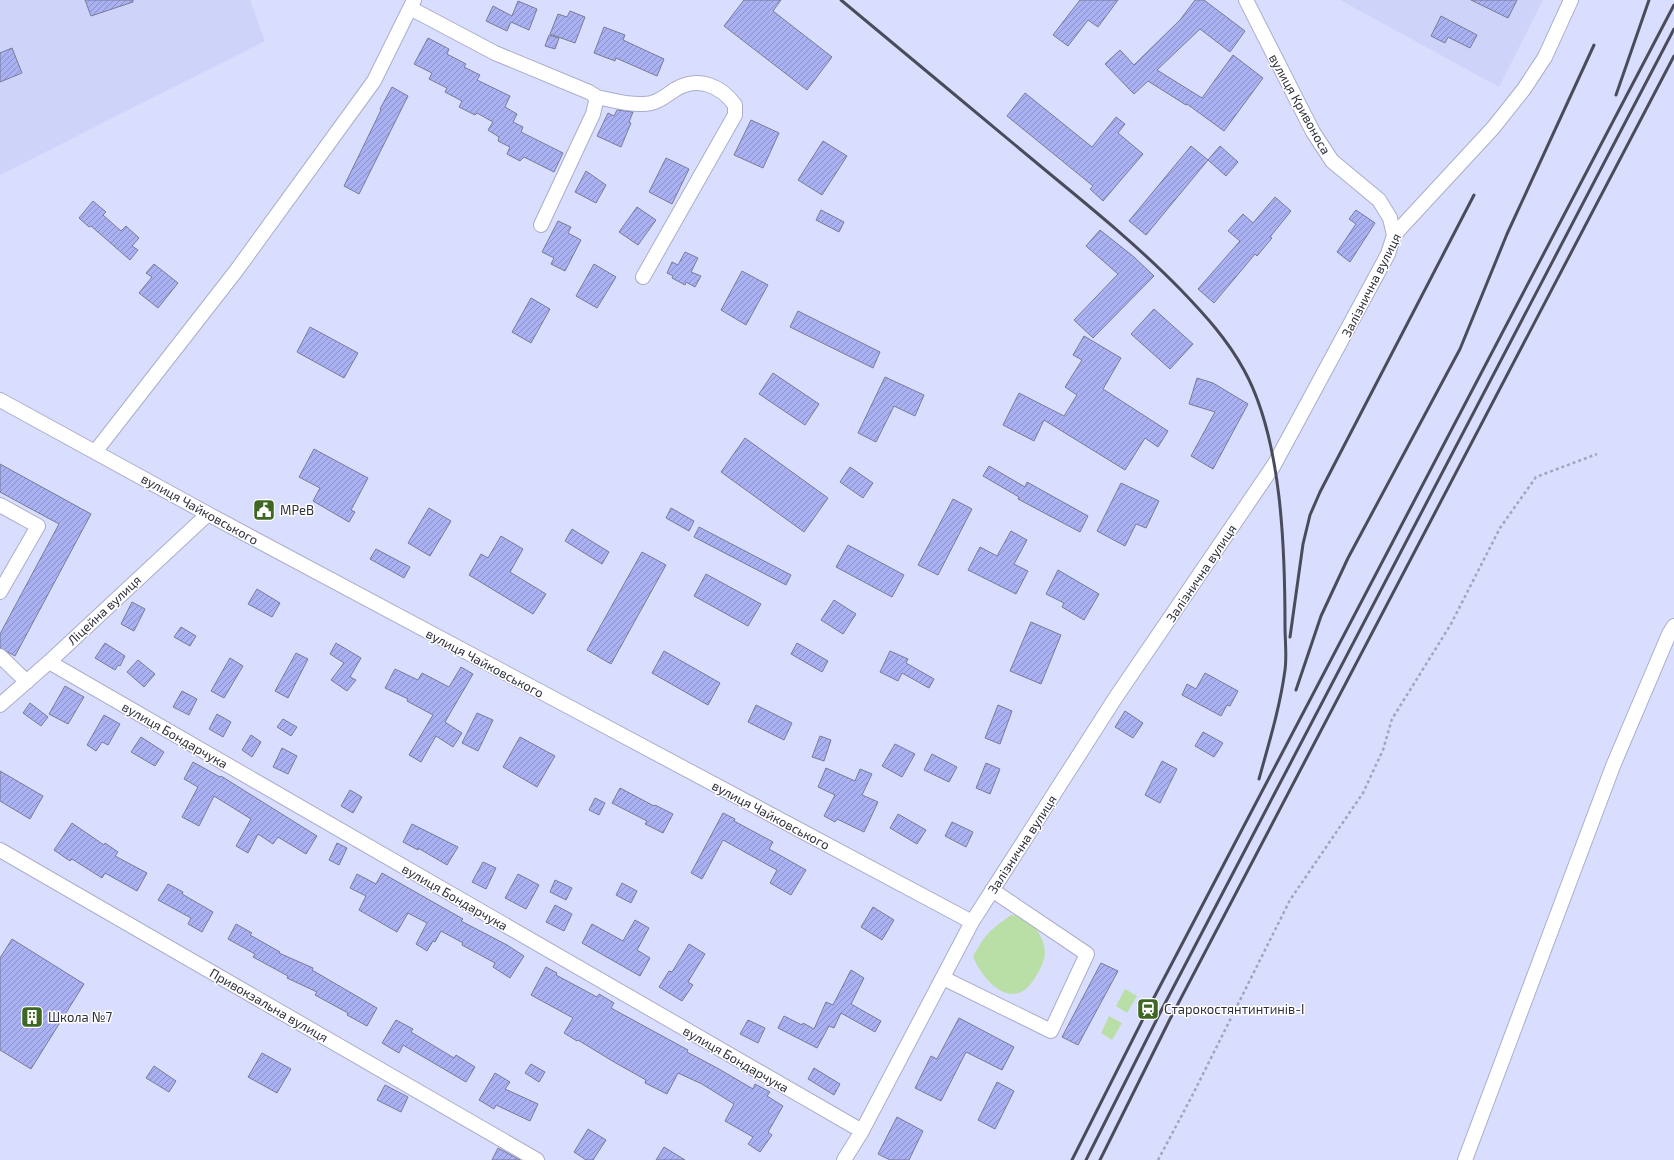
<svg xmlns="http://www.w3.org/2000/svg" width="1674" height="1160" viewBox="0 0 1674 1160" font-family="'Exo 2',sans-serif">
  <defs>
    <pattern id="building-hatch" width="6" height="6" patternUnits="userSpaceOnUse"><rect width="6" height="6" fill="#aab1f3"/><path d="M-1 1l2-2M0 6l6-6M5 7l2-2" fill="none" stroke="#8b90c6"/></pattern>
  </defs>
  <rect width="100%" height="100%" fill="#dadefe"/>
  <path fill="#ced3fa" d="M0,0H250L265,41L0,175Z
    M1340,0H1543L1499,87Z"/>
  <path fill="#badfa6" d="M1011,915C1015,916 1020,915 1023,917C1035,923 1045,940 1045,953C1045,960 1040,970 1036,976C1015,1014 985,984 973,957C984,935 991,929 1011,915Z
    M1125,989L1137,996L1127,1013L1116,1006Z
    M1109,1016L1122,1023L1112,1040L1101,1033Z"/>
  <path fill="url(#building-hatch)" stroke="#787b97" d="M85,0H133V2L91,16Z
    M744,0H781L773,11L832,57L807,90L724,26Z
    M1080,0H1118L1098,27L1088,20L1068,46L1053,35Z
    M1195,0H1204L1245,31L1230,52L1200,29L1157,70L1202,98L1233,55L1263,78L1224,131L1187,104L1186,105L1148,81L1134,94L1105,64L1120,50L1134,65L1180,20Z
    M1471,0H1517L1508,18Z
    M518,1L537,9L529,30L511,22L507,31L486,21L493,6L512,16Z
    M570,11L585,17L575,43L550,34L558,14L567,17Z
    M1441,16L1477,35L1470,48L1448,37L1445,43L1431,36Z
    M604,27L625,35L623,40L664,59L657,76L616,58L615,61L594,53Z
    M549,35L559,38L555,49L545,46Z
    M428,38L449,49L447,54L466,64L464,67L480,75L477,80L510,96L505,107L517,114L513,122L523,127L521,132L563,153L554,172L524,157L520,161L507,154L510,147L498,141L499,137L488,130L493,122L477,113L475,115L459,107L462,101L445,92L447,88L429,79L432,73L414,64Z
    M12,48L22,73L0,82V53Z
    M392,87L408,96L359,194L344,186L381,110L380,109Z
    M1025,93L1092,147L1116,117L1125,124L1118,133L1143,154L1103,201L1090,189L1093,186L1007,116Z
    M617,110L633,112L629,122L631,123L621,147L597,136L608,113L614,116Z
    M751,120L779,133L763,168L734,155Z
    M823,141L847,156L822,195L798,180Z
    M1191,146L1208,160L1146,235L1129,221Z
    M1220,146L1238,162L1226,176L1208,160Z
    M666,158L689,169L672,204L649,192Z
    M586,171L606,185L596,203L575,192Z
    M1275,197L1291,211L1270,237L1272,238L1257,256L1255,254L1214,303L1198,289L1240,241L1228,231L1243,214L1253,223Z
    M93,201L106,212L103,215L121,231L126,226L139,238L132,246L138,250L130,260L91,226L89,227L79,218Z
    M637,207L656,220L638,245L619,232Z
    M821,210L844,222L839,232L816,220Z
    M1356,210L1375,223L1350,262L1337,252L1356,224L1349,219Z
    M558,221L571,227L568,233L581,240L565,271L551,264L554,258L542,252Z
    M1100,230L1134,257L1154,276L1093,338L1074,320L1118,274L1086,246Z
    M685,252L698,258L691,272L701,276L695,287L686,282L685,285L672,278L673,276L667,273L672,262L678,265Z
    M154,264L178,283L158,308L139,293L152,277L146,273Z
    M594,264L616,277L597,308L576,296Z
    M742,271L768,285L746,325L721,310Z
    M531,298L550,309L531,343L512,332Z
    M1154,309L1193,344L1170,369L1131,334Z
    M798,311L880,352L873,368L790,327Z
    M310,327L358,353L344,378L297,352Z
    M1084,336L1121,358L1103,389L1168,431L1158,447L1145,438L1125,470L1044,420L1034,441L1003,425L1019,393L1064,416L1077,395L1065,387L1082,360L1073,355Z
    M773,373L819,404L805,425L759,394Z
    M885,377L924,395L915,416L894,406L876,442L858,433Z
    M1197,378L1213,383L1248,404L1213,469L1191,456L1215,412L1189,404Z
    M745,438L828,498L804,532L721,472Z
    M314,449L368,478L351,510L355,512L349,522L313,501L320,488L299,477Z
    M0,464L91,514L15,656L0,648V634L59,524L0,492Z
    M989,466L1025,487L1027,482L1088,516L1080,532L1018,499L1019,497L983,476Z
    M850,467L873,483L863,498L840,482Z
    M1121,483L1159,501L1146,528L1136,524L1125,546L1097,531Z
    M953,499L972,509L938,575L918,565Z
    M429,508L451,521L430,556L408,543Z
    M671,508L694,521L689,531L666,518Z
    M699,527L791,575L786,585L694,537Z
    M572,529L609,552L602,564L565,541Z
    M1011,531L1027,540L1014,564L1028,571L1016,594L968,570L980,547L997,556Z
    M501,536L523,549L510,572L546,594L533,614L469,575L481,554L488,558Z
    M848,545L904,575L892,597L836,567Z
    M376,549L410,567L404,578L370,559Z
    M642,552L666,565L611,664L587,650Z
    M1058,570L1099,594L1084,620L1062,607L1064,603L1046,594Z
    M706,574L761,604L748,626L694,596Z
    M257,589L280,603L272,617L248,604Z
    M834,600L856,614L843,634L821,620Z
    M132,602L145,609L134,631L121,624Z
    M1031,622L1061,635L1041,684L1010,671Z
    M181,627L196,636L190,646L174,637Z
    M105,643L125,656L120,666L118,665L115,670L95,658Z
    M336,643L361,658L350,677L356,680L347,691L331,680L344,663L330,654Z
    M797,643L828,661L822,672L791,654Z
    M664,651L720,683L708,705L652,673Z
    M890,651L908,659L906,663L934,679L929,688L902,673L898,681L880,672Z
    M296,653L308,659L288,698L275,691Z
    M230,658L243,666L224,698L211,691Z
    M138,660L155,674L144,687L127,672Z
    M461,667L473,674L445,722L462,733L453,747L436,736L421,762L409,755L433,715L407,701L408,699L385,688L395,669L418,680L422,673L449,687Z
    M1205,673L1238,691L1230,706L1227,705L1221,716L1182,695L1187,684L1196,689Z
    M65,686L84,697L68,724L49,714Z
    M182,691L197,699L189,715L173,707Z
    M30,703L48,717L41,726L23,713Z
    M756,705L792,723L784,740L748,722Z
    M998,705L1012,711L1000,744L985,738Z
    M1125,711L1143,723L1133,738L1115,727Z
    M477,713L493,720L478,751L462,743Z
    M217,714L231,722L223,737L209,729Z
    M104,715L120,724L108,745L102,742L96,751L87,745Z
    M283,719L297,727L291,736L277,727Z
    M1203,732L1223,743L1214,757L1195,746Z
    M251,735L261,742L252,757L242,750Z
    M820,736L831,740L824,761L812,757Z
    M141,737L164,752L155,766L131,752Z
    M520,737L555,756L537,787L503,767Z
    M895,744L915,754L902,777L882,766Z
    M282,748L297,756L288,774L273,767Z
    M932,754L957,767L949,782L924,770Z
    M1162,761L1177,769L1160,803L1145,795Z
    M193,762L220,777L221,776L317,836L306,854L278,837L273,844L258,834L248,853L236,846L251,819L214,796L199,826L182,817L198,787L184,779Z
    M986,763L1000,769L990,794L976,788Z
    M826,768L855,781L860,769L872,774L862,795L878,802L864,832L837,819L835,822L824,816L835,795L818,787Z
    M0,771L43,796L30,819L0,801Z
    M620,788L654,806L655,805L673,814L663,833L645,824L647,821L612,803Z
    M350,790L362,797L353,813L341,806Z
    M595,798L605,803L599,815L589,810Z
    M723,813L735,819L734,821L773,842L769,849L806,870L791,895L770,883L777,870L723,840L702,879L691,873Z
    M898,814L926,830L917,844L890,828Z
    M952,822L973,832L966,847L945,836Z
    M72,823L104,845L105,843L118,852L115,856L147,873L137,891L105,873L102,878L72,859L70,861L54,850Z
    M412,824L458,847L447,865L418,848V850L403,842Z
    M337,843L347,848L339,865L329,860Z
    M483,862L496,868L486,889L472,882Z
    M382,873L463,919L461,921L507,945L524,956L510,978L493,967L495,963L462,945L463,943L441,931L435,942L433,941L427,951L416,944L427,923L408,913L397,932L359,910L366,896L350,888L357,874L376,884Z
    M518,874L539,885L526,909L505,898Z
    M555,880L572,888L566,900L550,892Z
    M622,883L637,891L631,903L616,895Z
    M168,884L183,892L182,894L213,912L202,932L188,924L191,918L158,900Z
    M555,905L572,914L564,931L546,922Z
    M873,907L894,920L882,940L861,927Z
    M635,920L649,928L637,950L650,958L640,976L582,943L592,924L623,941Z
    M236,924L252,933L250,935L280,952L279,953L313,968L312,970L377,1008L367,1026L347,1015L348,1013L315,995L317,992L287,978L288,976L253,957L255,954L228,939Z
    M12,939L84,984L31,1069L0,1050V958Z
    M689,944L705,954L688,982L693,985L682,1001L659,987L669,971L672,972Z
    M1101,963L1118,971L1078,1045L1062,1037Z
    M546,967L557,973L556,975L597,997L599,994L614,1003L611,1008L688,1050L687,1052L719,1069L753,1089L755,1084L770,1092L767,1096L783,1106L768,1132L772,1135L760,1152L748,1144L753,1137L725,1121L734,1104L702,1084L678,1073L667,1094L645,1083L646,1080L614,1062L578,1040L577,1041L564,1033L573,1018L531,995Z
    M851,970L864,978L851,1004L881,1021L875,1032L841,1013L834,1028L829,1026L817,1048L778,1028L784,1016L802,1025L803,1023L814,1029L826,1002L833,1005Z
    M959,1018L1014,1047L1002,1070L966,1052L941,1101L915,1088L931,1056L937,1059Z
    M396,1020L413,1029L411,1032L454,1058L456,1055L475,1067L466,1082L403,1045L399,1053L382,1043Z
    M748,1020L765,1028L758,1043L740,1034Z
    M262,1053L291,1069L277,1093L248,1077Z
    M531,1064L545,1072L539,1082L525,1073Z
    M154,1066L176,1081L169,1092L146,1078Z
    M814,1068L840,1084L834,1095L808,1079Z
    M495,1073L510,1082L505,1089L538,1104L530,1121L496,1105L494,1109L479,1100Z
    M997,1082L1014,1091L995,1129L978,1120Z
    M385,1085L408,1097L401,1112L377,1100Z
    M897,1117L923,1131L909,1160H890L878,1154Z
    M588,1129L606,1140L593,1160H586L574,1152Z
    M664,1147L685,1160H656Z
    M498,1148L520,1160H492Z"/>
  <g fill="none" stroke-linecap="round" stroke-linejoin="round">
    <g stroke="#aaadcc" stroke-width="16">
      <path id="minor" d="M1246,0L1313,132L1332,161L1379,200L1390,218L1394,235
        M410,8L495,53L589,92L597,97L593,114L541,225
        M597,97C611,100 629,105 643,104C657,104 665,96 676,89C699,76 721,86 735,105V115L643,277
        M0,400L208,514L972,922
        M95,452L236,271L374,81L414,0
        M0,505L38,526L0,592
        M0,656L27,682
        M49,662L862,1131
        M0,705L49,662L208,514
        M0,850L537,1160
        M943,978L1051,1031L1087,954L992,890
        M844,1160L862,1131L972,922L1116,697L1274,465L1388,254L1394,235L1493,128L1524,89L1545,57L1571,0
        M1465,1160L1613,766L1669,634L1674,626"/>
    </g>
    <path stroke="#a1a4be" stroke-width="2.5" stroke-dasharray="3 3" stroke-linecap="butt" d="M1158,1160L1191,1098L1290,900L1363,793L1383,750L1392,719L1451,624L1500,528L1536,477L1597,454"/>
    <use href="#minor" stroke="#fff" stroke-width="14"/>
    <path stroke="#4a4c5b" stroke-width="3" d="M841,0C911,58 980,116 1050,174C1095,211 1140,248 1181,290C1205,315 1227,339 1244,370C1282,439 1285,549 1285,626C1285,641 1287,656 1285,670C1280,707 1269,743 1259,779
      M1616,95L1649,0
      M1290,637L1303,544L1310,515L1320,492L1474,195
      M1296,690L1321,616L1348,558L1460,349L1507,234L1594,45
      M1072,1160L1148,1009L1674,5
      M1086,1160L1161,1011L1674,29
      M1100,1160L1169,1021L1674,56"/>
  </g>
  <defs>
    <g id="civic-square" transform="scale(1.15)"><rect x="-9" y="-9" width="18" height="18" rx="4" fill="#3e6723" stroke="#fff"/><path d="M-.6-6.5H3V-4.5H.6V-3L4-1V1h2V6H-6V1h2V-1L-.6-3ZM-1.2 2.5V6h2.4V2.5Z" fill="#fff"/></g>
    <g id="station-square" transform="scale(1.15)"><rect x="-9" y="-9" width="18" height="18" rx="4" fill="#3e6723" stroke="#fff"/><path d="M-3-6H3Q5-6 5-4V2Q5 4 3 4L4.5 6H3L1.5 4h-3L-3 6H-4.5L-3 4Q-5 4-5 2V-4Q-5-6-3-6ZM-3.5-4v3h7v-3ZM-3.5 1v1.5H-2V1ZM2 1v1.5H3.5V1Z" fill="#fff"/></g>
    <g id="building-square" transform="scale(1.15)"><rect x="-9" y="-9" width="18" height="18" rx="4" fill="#3e6723" stroke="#fff"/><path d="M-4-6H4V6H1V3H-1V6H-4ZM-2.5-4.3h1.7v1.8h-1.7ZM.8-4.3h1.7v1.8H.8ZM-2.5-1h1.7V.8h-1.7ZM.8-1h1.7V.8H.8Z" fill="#fff"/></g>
  </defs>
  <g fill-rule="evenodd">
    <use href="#civic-square" x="264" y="510"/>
    <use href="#station-square" x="1148" y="1009"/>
    <use href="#building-square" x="32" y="1017"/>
  </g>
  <g text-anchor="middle" stroke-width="3" stroke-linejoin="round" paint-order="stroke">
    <g font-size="13" fill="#2e2f3b" stroke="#fff">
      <text transform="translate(1300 104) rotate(61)" y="5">вулиця Кривоноса</text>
      <text transform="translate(1371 285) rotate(-63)" y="5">Залізнична вулиця</text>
      <text transform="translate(200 509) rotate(29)" y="5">вулиця Чайковського</text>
      <text transform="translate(1201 573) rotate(-56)" y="5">Залізнична вулиця</text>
      <text transform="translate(104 610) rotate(-43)" y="5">Ліцейна вулиця</text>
      <text transform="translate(485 663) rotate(28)" y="5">вулиця Чайковського</text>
      <text transform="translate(175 735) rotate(30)" y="5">вулиця Бондарчука</text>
      <text transform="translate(771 815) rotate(28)" y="5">вулиця Чайковського</text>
      <text transform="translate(1022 844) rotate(-57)" y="5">Залізнична вулиця</text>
      <text transform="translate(455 897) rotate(30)" y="5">вулиця Бондарчука</text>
      <text transform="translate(269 1005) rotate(30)" y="5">Привокзальна вулиця</text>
      <text transform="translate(736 1059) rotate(30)" y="5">вулиця Бондарчука</text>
    </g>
    <g font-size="13" fill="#2e2f3b" stroke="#fff" text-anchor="start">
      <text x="280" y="515">МРеВ</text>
      <text x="1164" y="1014">Старокостянтинтинів-І</text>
      <text x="48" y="1022">Школа №7</text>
    </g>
  </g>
</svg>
